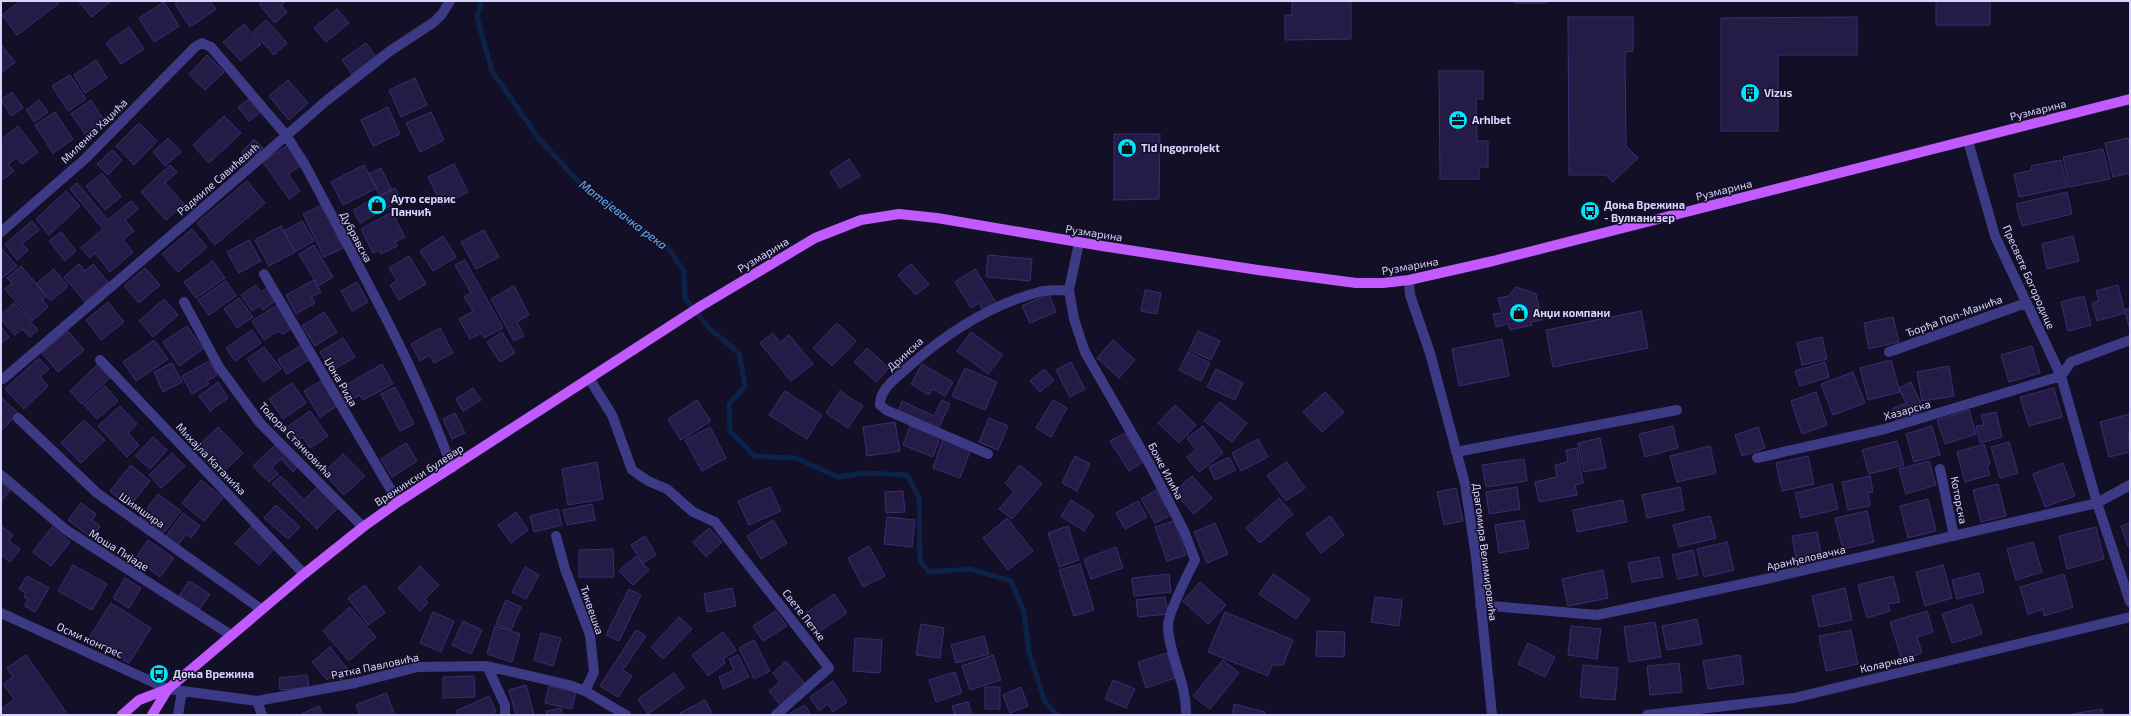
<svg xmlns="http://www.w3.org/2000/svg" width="2131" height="716" viewBox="0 0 2131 716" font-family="'Exo 2',sans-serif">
  <rect width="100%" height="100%" fill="#130f26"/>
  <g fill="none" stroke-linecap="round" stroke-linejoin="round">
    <path stroke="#0c2248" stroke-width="5" d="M482,1L477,17L492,71L539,139L578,181L668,248L684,271L685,299L710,329L739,353L745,386L729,404L730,431L754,456L796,458L838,477L866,473L907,475L919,497L920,561L929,572L970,569L1011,581L1024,612L1029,652L1045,702L1057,715"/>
  </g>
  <path fill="#241b47" stroke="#3b2d73" d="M20,1H58L59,3L17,35L2,15Z
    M78,1H111L92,17Z
    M180,1H210L216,9L190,27L175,4Z
    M262,1H286L281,5L287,12L275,23L259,4Z
    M1292,1H1351V39L1285,40V15H1292Z
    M1514,1H1547V3H1514Z
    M1936,1H1990V25H1936Z
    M164,2L179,26L154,42L139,18Z
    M337,9L349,23L326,42L314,28Z
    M1568,17H1633V51L1625,52L1626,146L1638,158L1613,182L1606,175H1569Z
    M1857,17V55H1778V131H1721V18Z
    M266,20L287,43L274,55L253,32Z
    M244,24L261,44L241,61L223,42Z
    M129,27L144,49L121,64L106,43Z
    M366,43L376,57L352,74L342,60Z
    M1,45L15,62L1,73Z
    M207,55L224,72L205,90L189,74Z
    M96,60L107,78L85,93L74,75Z
    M1439,71H1483V99H1476L1477,141H1488V167H1479V179H1440Z
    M70,75L86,99L68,111L52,86Z
    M415,78L427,105L401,117L389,90Z
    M288,80L308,103L289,120L269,96Z
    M12,92L23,108L11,116L1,100Z
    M252,97L264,110L249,121L238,107Z
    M39,100L48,112L34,122L26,110Z
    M91,100L106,124L87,137L71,114Z
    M388,107L400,134L373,146L361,120Z
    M55,112L73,139L53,153L35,125Z
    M431,112L444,140L420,152L406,123Z
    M224,116L241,133L209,163L193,145Z
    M139,123L157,141L134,165L116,146Z
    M18,126L38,152L22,164L17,158L8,164L14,171L2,180L1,140Z
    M1114,134H1160L1159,199L1114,200Z
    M168,138L181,152L165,166L153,152Z
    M2128,138L2130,149V173L2113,177L2105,143Z
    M254,139L263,148L249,162L241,153Z
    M289,144L303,164L288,174L300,191L289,199L263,162Z
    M2103,149L2110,179L2069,187L2063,157Z
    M112,150L122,160L108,175L97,164Z
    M849,159L860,176L840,188L830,172Z
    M2061,160L2067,187L2019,197L2014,174L2032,170L2031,166Z
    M454,164L468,192L442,205L428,177Z
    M170,165L177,172L165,183L184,204L166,220L141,192Z
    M364,165L377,188L343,205L331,182Z
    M381,168L392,190L380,196L369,174Z
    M102,173L121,197L105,210L86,186Z
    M247,181L265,203L215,245L197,223Z
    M77,183L108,220L131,201L138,209L125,220L134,231L123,240L133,252L110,272L95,253L90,258L81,248L103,229L70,189Z
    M395,188L401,200L360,223L353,210Z
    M66,191L80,206L49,235L36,219Z
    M2067,192L2072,214L2022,226L2016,204Z
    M322,205L343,248L324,257L303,214Z
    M392,212L405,237L395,242L397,246L381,254L379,250L373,253L361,229Z
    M32,221L39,230L22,244L28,250L17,260L5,244Z
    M302,221L314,241L295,252L284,231Z
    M281,226L295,252L269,266L255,240Z
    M192,229L207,247L178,272L162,254Z
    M484,230L499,257L476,269L461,242Z
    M61,232L76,251L65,261L49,241Z
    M443,236L456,257L433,271L420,251Z
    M2073,236L2079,261L2047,269L2042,244Z
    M249,240L261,261L239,273L227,252Z
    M314,245L333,277L318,286L299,254Z
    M1,248L17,266L1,279Z
    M988,255L1032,259L1030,281L986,277Z
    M409,256L426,284L399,300L390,285L397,281L389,268Z
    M465,260L503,328L484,338L481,333L470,339L459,319L473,311L464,297L471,293L455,265Z
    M213,261L225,278L196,298L184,282Z
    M79,264L85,271L93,264L108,282L85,302L64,277Z
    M911,264L929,284L916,295L898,275Z
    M21,266L47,296L42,300L48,307L32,321L5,289L12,283L7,278Z
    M145,268L160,285L139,303L124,286Z
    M54,269L68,286L51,301L36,284Z
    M975,269L997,304L984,312L979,303L971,308L955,282Z
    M314,280L321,292L311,297L315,303L296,314L286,295Z
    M226,281L236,296L209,315L198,300Z
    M357,282L368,302L352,311L341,291Z
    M256,285L261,292L268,288L276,300L263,310L260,305L252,311L241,295Z
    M2118,285L2125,313L2097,321L2092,303L2099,301L2096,291Z
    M514,286L529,315L517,322L524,336L514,341L491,299Z
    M1516,287L1536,294L1542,320L1531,322L1532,325L1510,330L1508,324L1496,327L1493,314L1502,313L1498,298L1508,296Z
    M1145,290L1161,293L1157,314L1141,311Z
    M1049,294L1056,312L1030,323L1022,306Z
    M2084,296L2091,325L2068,331L2061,302Z
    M239,298L253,317L237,328L224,309Z
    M164,299L178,315L153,337L139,321Z
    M108,302L124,322L101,340L86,320Z
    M14,303L38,330L30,337L22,329L15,335L1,320V315Z
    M277,305L292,328L283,334L278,331L264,340L252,321Z
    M2130,308V330L2125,310Z
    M1641,311L1648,348L1553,367L1546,330Z
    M324,312L337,332L315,346L302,326Z
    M1893,317L1899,342L1869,349L1864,323Z
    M837,323L856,341L832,366L813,348Z
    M187,326L203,349L179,366L163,342Z
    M1,327L9,337L1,343Z
    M440,328L453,353L434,363L430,355L420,361L411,344Z
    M252,330L261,343L235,361L226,348Z
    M68,331L84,350L58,372L42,353Z
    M1198,331L1220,341L1211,360L1189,350Z
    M502,332L515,353L500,362L487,342Z
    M971,332L1003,355L988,374L957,351Z
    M773,333L780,343L789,335L813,364L791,381L760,343Z
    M1822,337L1827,359L1802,365L1797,343Z
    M343,338L355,357L332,371L320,352Z
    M1502,339L1509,376L1459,386L1452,349Z
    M154,340L168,359L136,381L123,362Z
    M1113,340L1135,360L1119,378L1097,358Z
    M301,345L310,359L287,374L278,360Z
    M2032,346L2040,373L2009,382L2001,355Z
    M264,347L281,369L263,382L247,359Z
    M867,348L889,368L876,382L854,362Z
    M1188,352L1210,363L1201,381L1179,370Z
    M39,358L49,369L40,377L48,386L24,409L5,389Z
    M1891,360L1900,392L1868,400L1860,368Z
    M209,361L217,375L207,381L209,384L192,394L182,376Z
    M1071,362L1085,389L1070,397L1056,370Z
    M1825,362L1829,377L1800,386L1795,371Z
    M172,363L182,382L163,392L154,372Z
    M98,364L111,377L82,404L70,391Z
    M382,364L393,384L363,400L360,395L348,402L341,388Z
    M922,364L953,382L945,396L932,389L929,395L911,384Z
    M1949,366L1954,396L1922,401L1917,372Z
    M965,368L997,382L985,410L952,396Z
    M1044,369L1054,380L1040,392L1030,381Z
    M1216,369L1243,383L1235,400L1207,387Z
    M1853,372L1865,403L1833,415L1821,384Z
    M321,381L337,406L320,417L304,391Z
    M218,382L228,398L210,411L199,396Z
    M1911,382L1924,410L1897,422L1892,409L1906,403L1899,388Z
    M292,383L306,403L283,419L269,399Z
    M105,386L118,401L97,419L84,405Z
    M395,387L414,424L400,431L381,394Z
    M473,388L481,400L463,411L456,399Z
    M2054,388L2062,417L2029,426L2020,397Z
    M785,391L822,415L807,439L769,415Z
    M840,391L863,406L848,428L826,413Z
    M1325,392L1344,412L1322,432L1303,412Z
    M1816,392L1827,425L1802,434L1791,401Z
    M1,397L18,413L1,431Z
    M697,400L711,421L681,440L668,419Z
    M942,400L950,404L938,429L898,410L902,401L934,416Z
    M1053,400L1067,408L1051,437L1036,428Z
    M1220,402L1247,423L1232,442L1204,421Z
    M1175,405L1196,425L1179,443L1158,423Z
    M120,406L137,424L128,433L139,445L127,457L98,426Z
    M1969,410L1976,434L1945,444L1937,420Z
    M310,411L328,436L310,448L303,437L293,443L283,430Z
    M1996,412L2002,437L1980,443L1976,426L1984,425L1981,415Z
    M455,413L465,433L452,439L443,419Z
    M2130,414V432L2128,433L2130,452L2109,457L2100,422Z
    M989,418L1008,426L998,450L979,442Z
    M84,420L105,440L81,463L61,443Z
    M895,422L900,451L867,456L863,427Z
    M910,426L940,437L933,457L903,445Z
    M1203,426L1223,453L1199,472L1187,457L1196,450L1187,438Z
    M1673,426L1678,448L1645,457L1639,434Z
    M1932,426L1940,455L1914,462L1906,434Z
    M218,427L243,453L220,475L195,449Z
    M710,427L726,458L702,471L685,440Z
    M1758,427L1765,448L1742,456L1735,435Z
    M1125,433L1143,462L1129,471L1110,441Z
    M153,437L167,450L150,469L135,456Z
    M1600,438L1606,468L1584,472L1578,443Z
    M943,439L971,449L960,478L933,468Z
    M1258,439L1268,457L1241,471L1232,453Z
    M1897,441L1904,465L1869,474L1862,450Z
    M2009,442L2018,473L2000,478L1991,447Z
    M406,443L417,461L392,477L381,459Z
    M276,444L298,467L293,472L281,459L272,467L278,474L269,482L253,466Z
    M1984,444L1990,464L1987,465L1990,475L1965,482L1957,452Z
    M1710,446L1716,473L1677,482L1670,456Z
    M1577,448L1583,483L1575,485L1577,495L1539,502L1535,482L1557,477L1555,465L1568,462L1566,450Z
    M172,453L185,466L161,488L149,475Z
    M343,454L365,476L344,495L323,473Z
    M1075,456L1090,464L1077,491L1062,483Z
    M1808,456L1814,484L1782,491L1776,463Z
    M1229,457L1236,470L1215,480L1209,467Z
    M1524,459L1527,481L1486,487L1482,465Z
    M1929,461L1936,485L1906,494L1899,469Z
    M597,462L603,499L568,505L562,469Z
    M1287,462L1305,488L1286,501L1267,475Z
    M2063,463L2075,496L2045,507L2033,474Z
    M131,465L150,481L129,507L110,491Z
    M1020,465L1042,484L1012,519L999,509L1014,492L1005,483Z
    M281,476L304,500L317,487L338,508L317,529L272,484Z
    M1192,476L1212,498L1194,514L1174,492Z
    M1870,476L1873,492L1868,493L1870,506L1848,510L1842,482Z
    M201,480L223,498L204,521L182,503Z
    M1,482L10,490L1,501Z
    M1832,484L1838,509L1801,518L1795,493Z
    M1998,484L2006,516L1981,522L1973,490Z
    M770,487L781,511L749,525L738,501Z
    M1517,487L1520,509L1489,514L1486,492Z
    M1680,487L1684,510L1647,518L1642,495Z
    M1456,488L1463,521L1444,525L1437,492Z
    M1156,490L1171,515L1155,523L1141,499Z
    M903,491L905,512L886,513L885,492Z
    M158,494L181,511L163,534L140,518Z
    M1279,498L1293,514L1260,543L1246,528Z
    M1928,499L1936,531L1908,538L1900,506Z
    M1071,500L1094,515L1084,531L1061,516Z
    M1623,500L1627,522L1577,532L1573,510Z
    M1138,501L1147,517L1125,529L1116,513Z
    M81,503L96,514L92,520L100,526L92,538L68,520Z
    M592,504L595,520L567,525L563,510Z
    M276,505L300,527L288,539L264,518Z
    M558,509L562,525L534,532L530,516Z
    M1867,511L1874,542L1843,549L1835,518Z
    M516,512L528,530L511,543L498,525Z
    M183,513L200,526L191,538L186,534L178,545L166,536Z
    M1330,516L1344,535L1321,553L1306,534Z
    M1710,516L1716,538L1679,547L1673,525Z
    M887,517L915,520L912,547L884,544Z
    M1007,518L1033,551L1008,570L983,538Z
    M773,520L787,543L761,559L747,536Z
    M1524,520L1529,548L1499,553L1495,525Z
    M1174,521L1186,555L1167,561L1155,527Z
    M1215,523L1228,554L1207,563L1194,532Z
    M2130,523V545L2128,546L2121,526Z
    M1,526L13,535L9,541L20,549L10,562L1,555Z
    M252,526L275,548L259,565L235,543Z
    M1068,526L1079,560L1059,567L1048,533Z
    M52,527L70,542L51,566L33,552Z
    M2096,527L2104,559L2067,569L2059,536Z
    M709,528L722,542L706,557L693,542Z
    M1817,532L1822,560L1797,564L1792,536Z
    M645,536L656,555L643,563L631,545Z
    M148,540L174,558L160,577L135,559Z
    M1727,542L1734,570L1704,577L1697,549Z
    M2033,542L2042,572L2016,580L2007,549Z
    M869,546L885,576L863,587L848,558Z
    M1116,547L1123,568L1091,579L1084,559Z
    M613,549L614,577H579V550Z
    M1693,550L1698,575L1678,579L1672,555Z
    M636,556L649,570L633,585L619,571Z
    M1659,557L1663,577L1632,582L1628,563Z
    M1080,564L1094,610L1074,616L1059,570Z
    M73,565L107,584L92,610L58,591Z
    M1943,565L1952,598L1925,606L1916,572Z
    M420,566L439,585L425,599L428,603L420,611L398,588Z
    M525,567L539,575L526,599L512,592Z
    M1603,570L1608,598L1568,606L1562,579Z
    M1979,573L1984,592L1957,599L1952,580Z
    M1169,574L1171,592L1134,596L1132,578Z
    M1273,574L1310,599L1296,619L1259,594Z
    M2064,574L2073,607L2044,616L2043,609L2028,614L2020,587Z
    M27,576L49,588L35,612L25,606L28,599L24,597L26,593L19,589Z
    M1893,576L1900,602L1888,604L1890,611L1867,618L1858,585Z
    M125,578L141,588L129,608L113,598Z
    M189,581L210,594L200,609L179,596Z
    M1200,582L1226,605L1208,624L1183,601Z
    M365,585L385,613L368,625L348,598Z
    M732,588L736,606L707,612L704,594Z
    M1845,588L1852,620L1819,627L1812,596Z
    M629,589L641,595L619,641L606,635Z
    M834,594L847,613L819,632L806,613Z
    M1165,597L1168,614L1138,617L1136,600Z
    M1375,597L1402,600L1399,626L1371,622Z
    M506,600L521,607L511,630L496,624Z
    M111,603L151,628L129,663L89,638Z
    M1972,604L1982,634L1952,643L1942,614Z
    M350,607L376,637L349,661L323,631Z
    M776,611L787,626L763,641L753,626Z
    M1927,611L1933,632L1917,637L1922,653L1902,660L1890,622Z
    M433,612L454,621L441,652L420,643Z
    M1225,612L1293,640L1283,665H1272L1268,676L1208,652Z
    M679,617L692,629L663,659L651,647Z
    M1697,619L1702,644L1667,650L1662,626Z
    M463,621L482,630L471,654L452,645Z
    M1655,622L1661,657L1629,662L1624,627Z
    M921,624L944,628L940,658L916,655Z
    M495,626L520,634L512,662L487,654Z
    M1571,626L1601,629L1597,659L1568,655Z
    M636,630L646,636L623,670L632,676L618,697L600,686Z
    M1851,630L1858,664L1826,671L1819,636Z
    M1317,631L1345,632L1344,657L1316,656Z
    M723,632L736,650L723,659L725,663L708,676L692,655Z
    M541,633L561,638L553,666L534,660Z
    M984,636L989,654L956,663L951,645Z
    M855,638L882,640L880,673L853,671Z
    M754,640L770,671L754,679L739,648Z
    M1528,643L1555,657L1545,677L1518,664Z
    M330,647L350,672L341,680L336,673L327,680L312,662Z
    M1167,653L1175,678L1146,688L1138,662Z
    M26,655L68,715H3L1,713V709L14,699L3,684L13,677L7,668Z
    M738,655L749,677L724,689L719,677L734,670L729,659Z
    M993,655L1001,680L970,690L962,666Z
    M1740,655L1744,684L1708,689L1703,661Z
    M1223,660L1239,673L1210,709L1193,696Z
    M786,661L806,685L781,706L769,691L780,682L773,673Z
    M1679,663L1682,692L1650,695L1647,666Z
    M1583,665L1618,668L1615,700L1580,697Z
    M955,672L962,693L936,702L929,680Z
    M674,673L684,688L648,714L638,699Z
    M307,675L309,687L280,690L279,678Z
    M474,676L475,697L443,698V677Z
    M1113,680L1135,689L1126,708L1105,699Z
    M833,681L847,702L833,712L828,704L819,711L810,697Z
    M526,685L534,715H516L509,690Z
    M549,686L576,692L572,709L545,703Z
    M985,687H1000V709H985Z
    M1021,687L1028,706L1010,713L1003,695Z
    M386,693L395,715H360L356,705Z
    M489,696L496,712L489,715H457L456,711Z
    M705,700L713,715H682L680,713Z
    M968,702L972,715H955L952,706Z
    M1234,704L1265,712L1264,715H1232Z
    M805,705L811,715H787Z
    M319,706L323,715H299Z
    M561,708L563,715H547L546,711Z
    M2102,709L2103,715H2066Z"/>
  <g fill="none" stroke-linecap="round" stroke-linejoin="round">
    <path stroke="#3d3a85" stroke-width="10" d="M1968,141L1995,236L2061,376L2097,503L2130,602
      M1,232L86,158L195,47L202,43L211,47L286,135L305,165C357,264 414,362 452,468
      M1079,243L1069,290L1074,319L1085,352L1150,465L1184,531L1195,560C1189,572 1168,613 1168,625C1168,654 1187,682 1186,715
      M264,274L398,502
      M1409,280L1410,295L1430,353L1465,484L1476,557L1492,715
      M184,302L219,367L260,423L363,527
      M1889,352L2026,303
      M100,360L304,574
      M3,379L188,221L326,101L390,51L434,22L442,14L450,1
      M590,380L612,415L632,470L648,481L667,489L693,512L715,522L829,668L776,715
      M18,418L97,493L261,609
      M1456,452L1677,410
      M988,454L886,410L880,405C879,390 896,378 906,369C944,335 989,305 1039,292C1048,289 1059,291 1069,290
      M1757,458L1885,429L2061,376L2071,362L2130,340
      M1940,469L1954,536
      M1,475L66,530L231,635
      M556,536L565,569L590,635L594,672L585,691
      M1480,605L1597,615L1766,579L2097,503L2130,485
      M1,613L168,689L257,701L355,683L418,667L487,666L569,685L585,691L626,715
      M487,666L505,705V715
      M257,701L262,715
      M178,715L182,691
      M1647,715L1794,698L2130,617"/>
    <path stroke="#c25bff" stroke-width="10" d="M122,715L139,700L168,689
      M152,715L168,689L304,574L363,527L398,502L701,306L815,238L861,220L899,214L937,218L1102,246L1258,270L1356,283H1383L1409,280L1493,261L2130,99"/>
  </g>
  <defs>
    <g id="building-disc" transform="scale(1)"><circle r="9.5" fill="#00e5ff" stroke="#130f26"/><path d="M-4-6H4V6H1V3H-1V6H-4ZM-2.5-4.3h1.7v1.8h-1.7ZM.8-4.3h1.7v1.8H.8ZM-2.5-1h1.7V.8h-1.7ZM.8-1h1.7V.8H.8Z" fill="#111"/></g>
    <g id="office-disc" transform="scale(1)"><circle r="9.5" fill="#00e5ff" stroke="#130f26"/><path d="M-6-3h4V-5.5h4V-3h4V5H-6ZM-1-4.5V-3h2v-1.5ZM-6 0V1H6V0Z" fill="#111"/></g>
    <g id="shop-disc" transform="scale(1)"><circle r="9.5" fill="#00e5ff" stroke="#130f26"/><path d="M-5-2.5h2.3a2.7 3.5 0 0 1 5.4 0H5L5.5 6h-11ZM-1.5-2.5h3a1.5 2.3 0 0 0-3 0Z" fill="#111"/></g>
    <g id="bus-disc" transform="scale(1)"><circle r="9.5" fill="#00e5ff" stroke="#130f26"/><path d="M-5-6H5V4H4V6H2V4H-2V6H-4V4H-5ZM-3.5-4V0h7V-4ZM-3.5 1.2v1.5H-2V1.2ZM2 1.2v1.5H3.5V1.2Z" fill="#111"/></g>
  </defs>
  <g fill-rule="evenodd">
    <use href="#building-disc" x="1750" y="93"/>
    <use href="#office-disc" x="1458" y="120"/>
    <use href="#shop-disc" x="1127" y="148"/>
    <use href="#shop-disc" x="377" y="205"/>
    <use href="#bus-disc" x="1590" y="211"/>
    <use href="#shop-disc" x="1519" y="313"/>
    <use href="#bus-disc" x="159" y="674"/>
  </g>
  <g text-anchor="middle" stroke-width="3" stroke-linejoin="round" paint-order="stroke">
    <g font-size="11" font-weight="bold" fill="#d9d4ff" stroke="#130f26" text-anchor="start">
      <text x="1764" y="97">Vizus</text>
      <text x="1472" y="124">Arhibet</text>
      <text x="1141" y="152">Tid ingoprojekt</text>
      <text x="391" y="203">Ауто сервис<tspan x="391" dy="13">Панчић</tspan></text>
      <text x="1604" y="209">Доња Врежина<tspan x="1604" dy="13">- Вулканизер</tspan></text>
      <text x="1533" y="317">Анџи компани</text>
      <text x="173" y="678">Доња Врежина</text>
    </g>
    <g font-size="11" fill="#d9d4ff" stroke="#130f26">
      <text transform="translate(2038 110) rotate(-14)" y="4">Рузмарина</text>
      <text transform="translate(94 131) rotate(-44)" y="4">Миленка Хаџића</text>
      <text transform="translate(218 179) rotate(-41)" y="4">Радмиле Савићевић</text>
      <text transform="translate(1724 190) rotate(-14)" y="4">Рузмарина</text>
      <text transform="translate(1094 233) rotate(9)" y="4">Рузмарина</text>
      <text transform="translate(356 237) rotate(62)" y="4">Дубравска</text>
      <text transform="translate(763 255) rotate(-31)" y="4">Рузмарина</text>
      <text transform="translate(1410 266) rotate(-10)" y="4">Рузмарина</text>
      <text transform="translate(2029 277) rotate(66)" y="4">Пресвете Богородице</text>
      <text transform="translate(1954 316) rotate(-20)" y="4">Ђорђа Поп-Манића</text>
      <text transform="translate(905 354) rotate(-42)" y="4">Дринска</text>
      <text transform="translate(341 382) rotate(60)" y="4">Џона Рида</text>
      <text transform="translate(1907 410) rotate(-16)" y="4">Хазарска</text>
      <text transform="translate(296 440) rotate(46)" y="4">Тодора Станковића</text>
      <text transform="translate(211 459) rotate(46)" y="4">Михајла Катанића</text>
      <text transform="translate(1166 471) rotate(62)" y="4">Боже Илића</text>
      <text transform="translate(419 475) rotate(-33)" y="4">Врежински булевар</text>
      <text transform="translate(1959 500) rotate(79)" y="4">Которска</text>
      <text transform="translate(142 510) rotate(35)" y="4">Шимшира</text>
      <text transform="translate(119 550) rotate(32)" y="4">Моша Пијаде</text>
      <text transform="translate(1485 552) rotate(83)" y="4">Драгомира Велимировића</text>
      <text transform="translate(1806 558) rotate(-13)" y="4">Аранђеловачка</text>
      <text transform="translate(592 610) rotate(71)" y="4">Тиквешка</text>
      <text transform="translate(804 615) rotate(52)" y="4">Свете Петке</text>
      <text transform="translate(90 640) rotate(24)" y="4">Осми конгрес</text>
      <text transform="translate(1887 663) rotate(-13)" y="4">Коларчева</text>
      <text transform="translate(375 666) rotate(-12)" y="4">Ратка Павловића</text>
    </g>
    <g font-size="12" font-style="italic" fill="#62b6ff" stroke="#130f26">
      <text transform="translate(623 215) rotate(37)" y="4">Матејевачка река</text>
    </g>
  </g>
  <rect width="2131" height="716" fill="none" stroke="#d9d4ff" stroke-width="4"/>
</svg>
